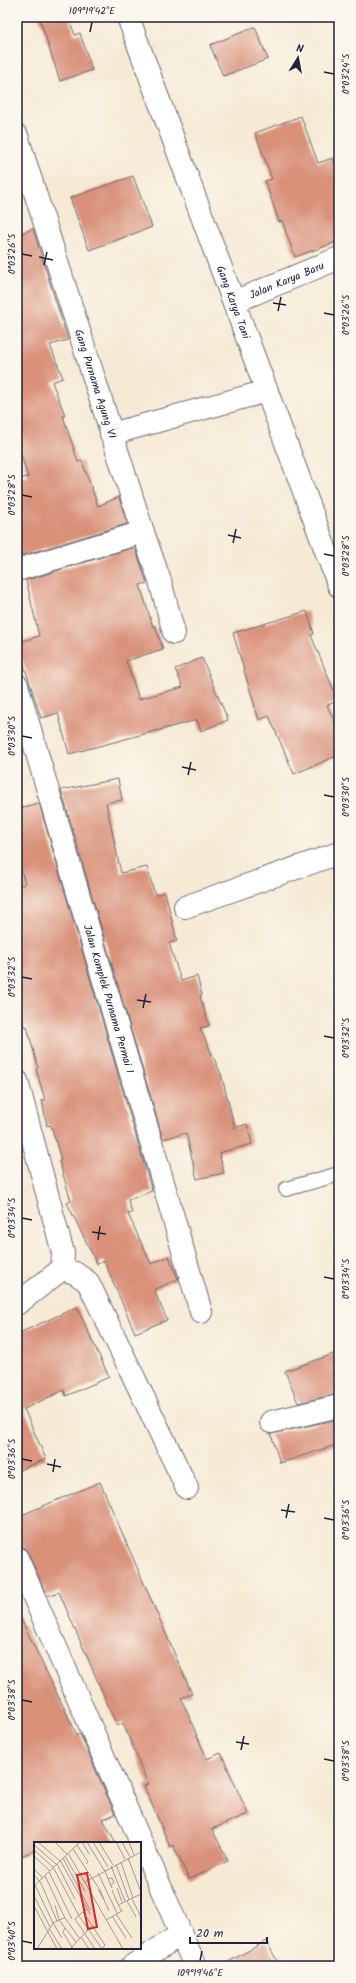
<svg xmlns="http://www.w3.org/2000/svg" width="356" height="1983" viewBox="0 0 356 1983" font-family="Kalam,sans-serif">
  <rect width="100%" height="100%" fill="#fbf7ec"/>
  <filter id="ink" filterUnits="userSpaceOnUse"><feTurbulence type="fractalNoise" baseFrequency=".025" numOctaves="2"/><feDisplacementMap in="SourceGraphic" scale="8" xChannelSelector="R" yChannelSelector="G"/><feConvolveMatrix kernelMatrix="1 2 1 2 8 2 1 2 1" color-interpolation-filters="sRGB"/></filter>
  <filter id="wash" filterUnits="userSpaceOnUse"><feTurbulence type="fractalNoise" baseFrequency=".012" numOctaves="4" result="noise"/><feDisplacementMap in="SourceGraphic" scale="16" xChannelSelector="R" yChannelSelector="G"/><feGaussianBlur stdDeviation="0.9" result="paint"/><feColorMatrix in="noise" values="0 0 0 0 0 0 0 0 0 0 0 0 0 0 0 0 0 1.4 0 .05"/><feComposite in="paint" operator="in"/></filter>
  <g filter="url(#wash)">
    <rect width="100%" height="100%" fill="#f6ead5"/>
    <g id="blocks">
      <path fill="#d9917a" d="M39,17H68L75,35L80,33L92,70L60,81Z
        M255,27L268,59L223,76L210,45Z
        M301,116L318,163L333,158L339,176V241L295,257L282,221L279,222L265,181L272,179L255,133Z
        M133,176L152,227L89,250L70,198Z
        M33,229L68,340L50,345L63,378L52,382L65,415L63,416L78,462L82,461L98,506L119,497L127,524L17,557V479L28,477L17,441V235Z
        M135,547L147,583L140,585L153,627L155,626L163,649L126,661L139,699L183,687L175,669L202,658L228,720L201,731L197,720L69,754L58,713L41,718L17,643L39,636L26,580Z
        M307,611L314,634L311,635L338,701L327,705L339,732V755L294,774L269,716L259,720L233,633Z
        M118,779L122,800L106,803L121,873L147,867L155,895L165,892L177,941L169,943L181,981L197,976L202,995L200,996L209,1026L200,1028L221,1074L235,1128L247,1124L252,1144L219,1153L224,1173L197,1179L186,1133L163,1139L61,790Z
        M39,803L152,1191L128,1200L132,1213L128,1214L151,1264L169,1256L178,1279L154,1290L167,1320L135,1333L104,1261L97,1264L67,1203L71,1201L59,1161L61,1160L51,1125L47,1126L42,1100H45L36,1069L38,1068L27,1026L24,1027L17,997V886L25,884L17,854V809Z
        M77,1307L109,1377L66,1396L64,1390L24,1409L46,1459L17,1471V1334Z
        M339,1352V1394L298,1403L285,1371Z
        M339,1419V1444L280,1463L271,1434Z
        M100,1482L192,1694L181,1698L207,1759L221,1753L248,1814L212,1829L228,1861L189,1879L173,1845L170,1847L144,1786L148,1784L123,1723L117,1726L59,1592L47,1596L28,1553L24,1548L17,1546V1517Z
        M17,1611L77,1735L80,1734L115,1814L103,1819L116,1843H35V1850L17,1858Z
        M266,1941L280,1966H221Z"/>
    </g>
  </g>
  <g filter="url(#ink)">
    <use href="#blocks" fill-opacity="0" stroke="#6c6871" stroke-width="1"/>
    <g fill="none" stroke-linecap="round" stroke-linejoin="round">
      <g stroke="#6c6871" stroke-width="16">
        <path id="lane" d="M286,1189L339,1174"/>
      </g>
      <g stroke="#6c6871" stroke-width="24">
        <g id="street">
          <path id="s1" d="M128,17L339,586"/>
          <path id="s2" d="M17,136L143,532L160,581L174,633"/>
          <path id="s3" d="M234,302L339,258"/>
          <path d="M111,434L267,391"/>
          <path d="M17,570L143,532"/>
          <path id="s4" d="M17,685L201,1312"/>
          <path d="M185,907L339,853"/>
          <path d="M17,1081L63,1253L62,1269"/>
          <path d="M62,1269L75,1273L88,1282L187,1488"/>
          <path d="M17,1304L62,1269"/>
          <path d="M271,1422L339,1406"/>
          <path d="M17,1558L195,1966"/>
          <path d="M132,1966L181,1934"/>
        </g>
      </g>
      <use href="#lane" stroke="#fff" stroke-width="14"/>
      <use href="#street" stroke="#fff" stroke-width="22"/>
    </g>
  </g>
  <path fill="none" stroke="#22223b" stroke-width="1.5" d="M90,32L92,22M324,72L334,74M22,254L32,256M39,257L53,260M44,265L47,252M273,303L286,305M278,311L281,297M324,313L334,315M22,495L32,497M228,535L241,538M233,543L236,529M324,554L334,556M22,736L32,738M182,767L196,770M188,775L191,762M324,795L334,797M22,977L32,979M137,1000L151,1002M143,1008L146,994M324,1036L334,1038M22,1218L32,1220M92,1232L106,1234M98,1240L100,1226M324,1277L334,1279M22,1459L32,1461M47,1464L61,1467M53,1472L55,1459M281,1510L295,1512M286,1518L289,1504M324,1518L334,1520M22,1700L32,1702M236,1742L249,1744M241,1750L244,1736M324,1759L334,1761M22,1941L32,1943M200,1961L202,1951"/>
  <g text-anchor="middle" stroke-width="3.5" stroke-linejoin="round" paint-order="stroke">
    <g font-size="11" fill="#22223b" stroke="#fbf7ec">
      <text dy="4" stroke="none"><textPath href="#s3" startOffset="57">Jalan Karya Baru</textPath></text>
      <text dy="4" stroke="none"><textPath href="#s1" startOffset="304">Gang Karya Tani</textPath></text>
      <text dy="4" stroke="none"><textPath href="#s2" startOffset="260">Gang Purnama Agung VI</textPath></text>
      <text dy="4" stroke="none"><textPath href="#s4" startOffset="327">Jalan Komplek Purnama Permai I</textPath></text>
    </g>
  </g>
  <g transform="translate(34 1842)">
    <rect width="107" height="107" fill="#f6ead5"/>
    <path fill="none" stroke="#a19a97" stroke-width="1" d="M4,0L26,19M21,0L33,12M48,0L55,12M53,0L70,28M59,0L74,25M65,0L79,23M82,0L91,17M88,0L96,15M95,0L100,13M0,3L22,22M43,3L54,20L52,22M39,7L66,48L75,69M0,8L19,25L45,74L68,107L71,103L49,70M34,11L89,107M0,14L16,29M31,14L51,49M29,16L56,68M94,16L107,50M26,18L56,72M87,20L99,56M23,22L41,57M82,22L95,58M77,24L91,59M0,27L9,36M70,27L78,46M15,30L38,77M64,31L83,71M0,33L7,41L23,79M11,34L31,76L46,97M74,37L78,36L80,41L77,43M51,40L107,10M1,43L19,81L25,78L42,100M0,44L46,0M83,46L88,60M64,47L70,58M78,48L84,62M0,54L16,85M98,57L107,75M93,59L102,75M21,63L25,78L31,76M0,64L23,107M52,67L41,77L61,107M82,72L98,96M78,74L92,96M72,78L88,69L84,63L107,52M19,81L28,96M15,86L28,107M31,86L29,90L39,107M47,95L55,107M3,107L19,81M36,107L55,87"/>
    <path fill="#d62828" fill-opacity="0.15" stroke="#d62828" stroke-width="2" d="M53,31L63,85L54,87L43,33Z"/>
    <rect width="107" height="107" fill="none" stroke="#22223b" stroke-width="2"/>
  </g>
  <rect width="356" height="1983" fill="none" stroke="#fbf7ec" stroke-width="44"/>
  <g transform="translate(298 58) rotate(11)" stroke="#fbf7ec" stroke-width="3" paint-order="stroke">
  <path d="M0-3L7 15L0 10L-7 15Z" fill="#22223b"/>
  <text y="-6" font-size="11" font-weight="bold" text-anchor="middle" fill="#22223b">N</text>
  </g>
  <path d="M190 1937v6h77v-6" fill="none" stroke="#22223b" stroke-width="2"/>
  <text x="196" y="1937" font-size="12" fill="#22223b" stroke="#fbf7ec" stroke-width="3" paint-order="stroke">20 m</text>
  <rect x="22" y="22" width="312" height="1939" fill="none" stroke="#22223b" stroke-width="1.5"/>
  <g font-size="10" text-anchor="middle" fill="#22223b">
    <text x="92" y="14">109°19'42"E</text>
    <text transform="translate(345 74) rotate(-90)" y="4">0°03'24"S</text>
    <text transform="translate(11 254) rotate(-90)" y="4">0°03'26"S</text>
    <text transform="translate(345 315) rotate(-90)" y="4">0°03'26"S</text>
    <text transform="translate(11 495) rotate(-90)" y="4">0°03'28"S</text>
    <text transform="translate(345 556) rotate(-90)" y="4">0°03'28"S</text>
    <text transform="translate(11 736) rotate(-90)" y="4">0°03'30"S</text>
    <text transform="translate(345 797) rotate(-90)" y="4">0°03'30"S</text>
    <text transform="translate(11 977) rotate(-90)" y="4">0°03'32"S</text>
    <text transform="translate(345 1038) rotate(-90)" y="4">0°03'32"S</text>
    <text transform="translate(11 1218) rotate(-90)" y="4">0°03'34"S</text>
    <text transform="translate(345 1279) rotate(-90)" y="4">0°03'34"S</text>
    <text transform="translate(11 1459) rotate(-90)" y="4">0°03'36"S</text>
    <text transform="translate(345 1520) rotate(-90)" y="4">0°03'36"S</text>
    <text transform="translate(11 1700) rotate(-90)" y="4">0°03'38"S</text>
    <text transform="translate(345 1761) rotate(-90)" y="4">0°03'38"S</text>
    <text transform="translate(11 1941) rotate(-90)" y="4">0°03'40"S</text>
    <text x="200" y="1976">109°19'46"E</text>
  </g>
</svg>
